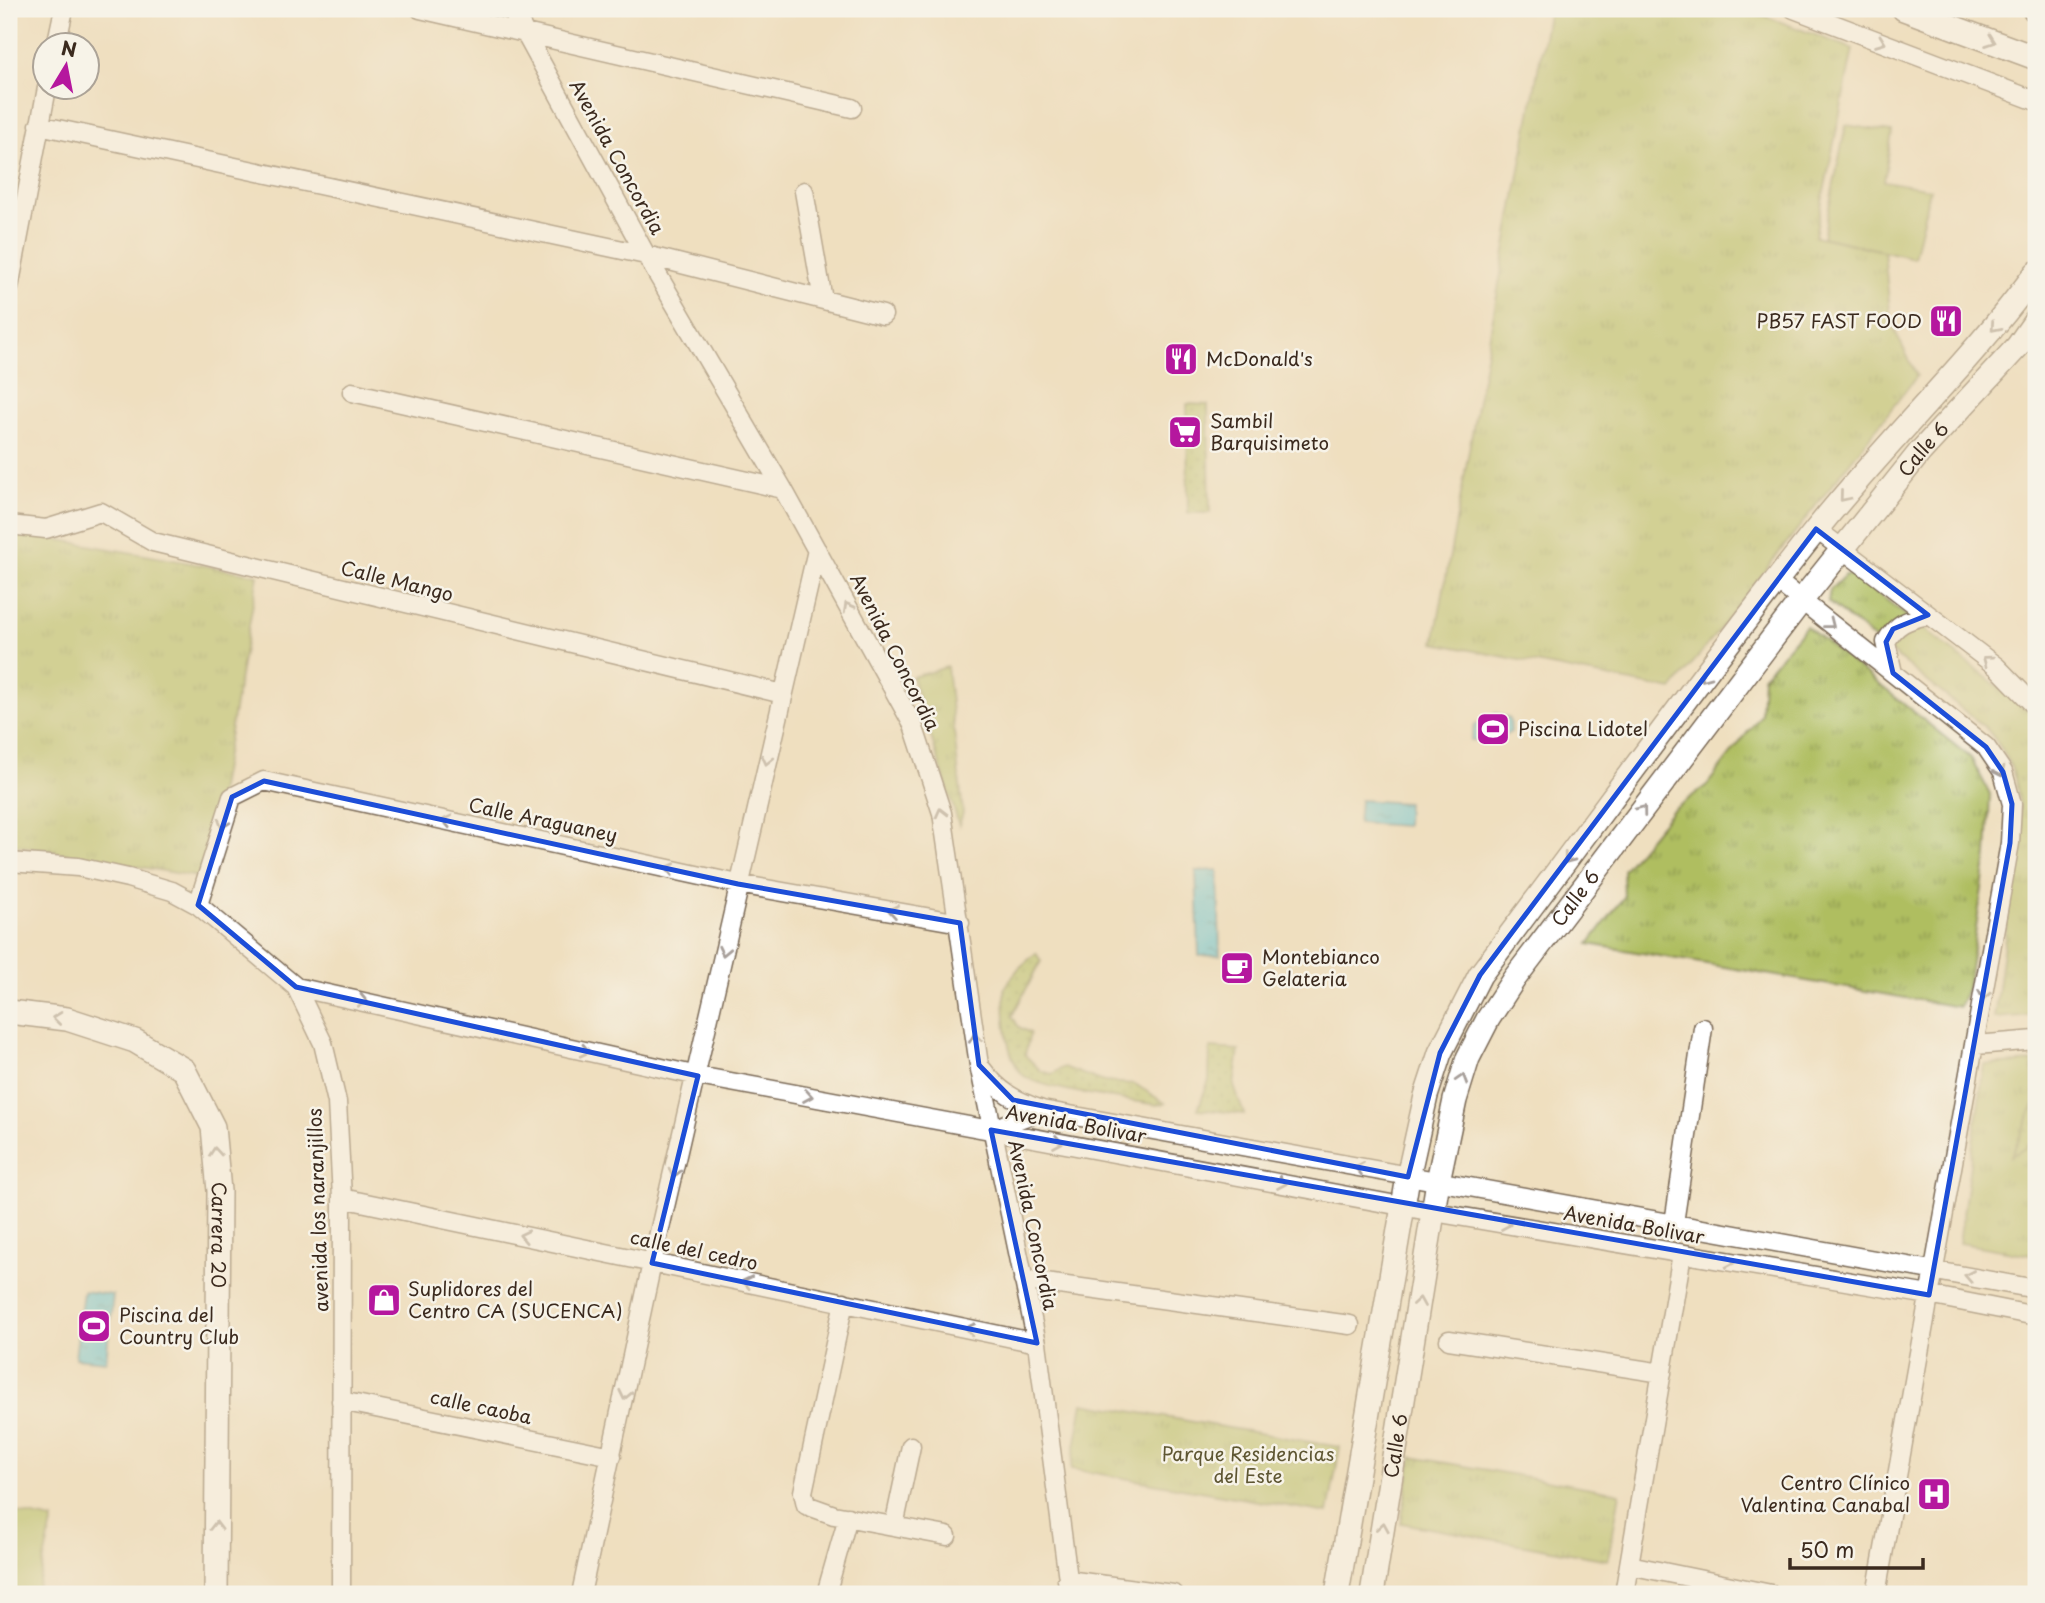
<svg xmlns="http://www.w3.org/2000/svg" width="2045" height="1603" viewBox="0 0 2045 1603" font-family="'Playpen Sans',sans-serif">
  <defs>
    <pattern id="grass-tufts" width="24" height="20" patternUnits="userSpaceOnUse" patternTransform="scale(1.75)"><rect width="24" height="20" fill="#afbe61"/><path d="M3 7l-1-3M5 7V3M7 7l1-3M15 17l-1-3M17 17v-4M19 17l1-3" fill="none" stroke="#909b4f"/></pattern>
    <pattern id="garden-dots" width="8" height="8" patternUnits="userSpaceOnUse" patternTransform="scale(1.75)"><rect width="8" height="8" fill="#afbe61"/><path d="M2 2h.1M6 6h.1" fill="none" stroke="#909b4f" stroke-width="1.8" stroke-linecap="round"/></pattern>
    <pattern id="water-ripples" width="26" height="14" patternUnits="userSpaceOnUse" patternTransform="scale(1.75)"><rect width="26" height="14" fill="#5fc6db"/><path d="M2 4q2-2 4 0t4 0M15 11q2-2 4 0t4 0" fill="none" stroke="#50a1b1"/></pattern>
  </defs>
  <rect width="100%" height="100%" fill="#f7f3e8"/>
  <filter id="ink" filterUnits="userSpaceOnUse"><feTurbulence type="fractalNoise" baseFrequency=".0143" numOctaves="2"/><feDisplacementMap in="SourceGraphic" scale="14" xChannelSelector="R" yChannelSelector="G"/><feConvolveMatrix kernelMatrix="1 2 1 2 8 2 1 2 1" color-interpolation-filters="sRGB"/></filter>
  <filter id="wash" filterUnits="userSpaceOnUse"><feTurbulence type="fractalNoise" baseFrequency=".00686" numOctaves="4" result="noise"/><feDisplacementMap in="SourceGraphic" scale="28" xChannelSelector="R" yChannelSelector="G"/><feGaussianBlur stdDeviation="1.57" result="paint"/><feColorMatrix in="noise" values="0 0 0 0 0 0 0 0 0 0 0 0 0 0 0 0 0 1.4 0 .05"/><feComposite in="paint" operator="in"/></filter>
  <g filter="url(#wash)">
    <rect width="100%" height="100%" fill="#efdfbf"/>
    <path fill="url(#grass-tufts)" stroke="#757440" stroke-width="2" d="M1549,9H1746L1853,49L1815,236L1884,251L1891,323L1917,376L1672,690L1434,643Z
      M9,531L258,575L204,878L9,844Z
      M1845,575H1854L2036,716V1015L1994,1018L2020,825C2021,786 2012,757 1986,728L1828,602L1830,590Z
      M1806,626L1971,758L1990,794L1987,855L1967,989L1959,1007L1589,944L1624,897L1623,870L1672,811L1707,785L1761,715L1763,677Z
      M947,667L963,813L959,825L912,677Z
      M2036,1062V1256L1959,1243L1984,1065Z
      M1083,1403L1340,1447L1328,1513L1071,1469Z
      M1412,1457L1620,1493L1608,1560L1401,1523Z"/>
    <path fill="url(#garden-dots)" stroke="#757440" stroke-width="2" d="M1187,404L1208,405L1210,513H1188Z
      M1036,953L1041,961L1012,1016L1019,1027L1030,1033L1025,1055L1041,1071L1052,1074L1064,1067L1104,1082L1135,1084L1165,1103L1157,1105C1131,1100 1034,1090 1021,1073C1005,1053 1004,1014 1004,989L1018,969Z
      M1210,1048L1239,1050L1234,1086L1244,1114L1198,1109L1209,1080Z
      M2033,1066H2036V1142L2011,1156L2035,1103Z"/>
    <path fill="#afbe61" stroke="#757440" stroke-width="2" d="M1846,125L1892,132L1884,181L1930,189L1914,258L1823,237Z
      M9,1511L53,1520L36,1594L9,1588Z"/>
    <path fill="url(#water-ripples)" stroke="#4d787c" stroke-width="2" d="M1496,713L1510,719L1511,732L1496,741L1471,740L1475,725Z
      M1360,800L1407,803L1406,826L1358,823Z
      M1218,870L1220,955L1199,956L1196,871Z
      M83,1291L113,1295L106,1361L75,1358Z"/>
  </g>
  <g filter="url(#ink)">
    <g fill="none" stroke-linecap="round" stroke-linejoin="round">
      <g stroke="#7a6956" stroke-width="21">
        <path id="minor" d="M420,9L852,108
          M512,9L646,255L783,489L913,725L942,813L979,1065L1037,1343L1070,1594
          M1794,9L2036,101
          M56,46L64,9
          M39,125L646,255L883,315
          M804,191L823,300
          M9,288L47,88
          M352,392L783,489
          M9,525L46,529L101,512L153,542L783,694
          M1816,529L1997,667L2036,707
          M1777,581L1986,747L2003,772L2012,804L2010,843L1876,1594
          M1893,673L1886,642C1897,622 1908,620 1928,615
          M9,862L78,867L128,878L172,891L198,905L296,987L323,1043L337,1102L342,1198L341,1594
          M198,905L232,797L264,781L738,884L960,923
          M296,987L698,1076L1434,1212L1929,1295L2036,1316
          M1976,1045L2036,1040
          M982,1069C999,1092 1016,1101 1042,1110L2036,1289
          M991,1130L1042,1110
          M342,1198L1037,1343
          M1674,1223L1703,1028
          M1023,1280L1350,1325
          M844,1302L803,1492L806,1505L834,1515L947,1536
          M1449,1340L1662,1373
          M341,1401L612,1456
          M894,1526L911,1446
          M1629,1565L1771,1594
          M1067,1580L1173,1594
          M581,1594L652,1263L817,550
          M826,1594L848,1517
          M1624,1594L1682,1254"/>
      </g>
      <g stroke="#7a6956" stroke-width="26">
        <g id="tertiary">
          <path d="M1904,9L2036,58"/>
          <path d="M2034,9H2036"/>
          <path id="s1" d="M9,1012L67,1019L135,1041L184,1070L213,1127L219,1191L216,1594"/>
          <path d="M1337,1594L1408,1177L1426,1096L1440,1053L1480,975C1592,827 1700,676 1816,530C1886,442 1969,364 2036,273"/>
          <path id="s2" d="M1372,1594L1438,1181L1455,1100L1468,1058L1488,1019L1514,979L1801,601L1920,452L2018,346L2036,320"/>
        </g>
      </g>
      <use href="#minor" stroke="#fff" stroke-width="18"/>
      <use href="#tertiary" stroke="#fff" stroke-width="23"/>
    </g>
    <defs><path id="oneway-chevron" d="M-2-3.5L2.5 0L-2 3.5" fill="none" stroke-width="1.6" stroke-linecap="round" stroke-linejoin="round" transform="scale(1.75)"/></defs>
    <g stroke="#a79f9a">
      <use href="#oneway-chevron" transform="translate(1991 41) rotate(20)"/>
      <use href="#oneway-chevron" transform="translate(1881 42) rotate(21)"/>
      <use href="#oneway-chevron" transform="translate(1995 327) rotate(131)"/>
      <use href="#oneway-chevron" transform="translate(1844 497) rotate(130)"/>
      <use href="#oneway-chevron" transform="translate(848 607) rotate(-119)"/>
      <use href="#oneway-chevron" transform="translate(1830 624) rotate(38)"/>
      <use href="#oneway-chevron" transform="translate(1987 660) rotate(-143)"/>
      <use href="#oneway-chevron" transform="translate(1705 677) rotate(127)"/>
      <use href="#oneway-chevron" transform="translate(767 760) rotate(103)"/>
      <use href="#oneway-chevron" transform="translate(2000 772) rotate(64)"/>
      <use href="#oneway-chevron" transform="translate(1642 810) rotate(-53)"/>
      <use href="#oneway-chevron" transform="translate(941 813) rotate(-104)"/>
      <use href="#oneway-chevron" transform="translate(447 821) rotate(-168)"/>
      <use href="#oneway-chevron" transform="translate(223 824) rotate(109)"/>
      <use href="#oneway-chevron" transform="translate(1568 859) rotate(127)"/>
      <use href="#oneway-chevron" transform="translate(670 869) rotate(-168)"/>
      <use href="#oneway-chevron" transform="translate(893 911) rotate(-170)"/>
      <use href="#oneway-chevron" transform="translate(724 951) rotate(102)"/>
      <use href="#oneway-chevron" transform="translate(1984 995) rotate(100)"/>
      <use href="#oneway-chevron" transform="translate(363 1001) rotate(13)"/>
      <use href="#oneway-chevron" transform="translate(57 1018) rotate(-173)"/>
      <use href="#oneway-chevron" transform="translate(975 1038) rotate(-97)"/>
      <use href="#oneway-chevron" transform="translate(585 1051) rotate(13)"/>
      <use href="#oneway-chevron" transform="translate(1462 1079) rotate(-73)"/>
      <use href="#oneway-chevron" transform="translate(808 1096) rotate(10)"/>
      <use href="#oneway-chevron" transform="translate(1058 1142) rotate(10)"/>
      <use href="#oneway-chevron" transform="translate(215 1152) rotate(-95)"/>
      <use href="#oneway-chevron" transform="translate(1359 1168) rotate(-170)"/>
      <use href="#oneway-chevron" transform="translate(674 1173) rotate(104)"/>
      <use href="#oneway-chevron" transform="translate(1282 1183) rotate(10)"/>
      <use href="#oneway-chevron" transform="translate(1506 1224) rotate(10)"/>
      <use href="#oneway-chevron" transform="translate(524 1236) rotate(-168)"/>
      <use href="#oneway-chevron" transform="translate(1730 1262) rotate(9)"/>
      <use href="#oneway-chevron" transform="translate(1969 1276) rotate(-169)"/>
      <use href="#oneway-chevron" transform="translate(747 1282) rotate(-168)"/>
      <use href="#oneway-chevron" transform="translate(1419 1302) rotate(-81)"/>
      <use href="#oneway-chevron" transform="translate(970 1329) rotate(-168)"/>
      <use href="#oneway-chevron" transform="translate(625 1395) rotate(102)"/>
      <use href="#oneway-chevron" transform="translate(216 1526) rotate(-90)"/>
      <use href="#oneway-chevron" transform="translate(1383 1527) rotate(-81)"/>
    </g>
  </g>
  <path d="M0 0H2045V1603H0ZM1816,529L1928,615L1893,629L1886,642L1893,673L1986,747L2003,772L2012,804L2010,843L1929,1295L991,1130L1037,1343L652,1263L698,1076L296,987L198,905L232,797L264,781L738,884L960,923L979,1065L1013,1100L1408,1177L1440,1053L1480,975Z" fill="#efdfbf" fill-opacity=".55" fill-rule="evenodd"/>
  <path fill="none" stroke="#1d4ed8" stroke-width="5" stroke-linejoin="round" d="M1816,529L1928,615L1893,629L1886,642L1893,673L1986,747L2003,772L2012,804L2010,843L1929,1295L991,1130L1037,1343L652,1263L698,1076L296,987L198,905L232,797L264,781L738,884L960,923L979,1065L1013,1100L1408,1177L1440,1053L1480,975Z"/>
  <defs>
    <g id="restaurant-square" transform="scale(1.75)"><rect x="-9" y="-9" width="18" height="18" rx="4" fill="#b5179e" stroke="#f7f3e8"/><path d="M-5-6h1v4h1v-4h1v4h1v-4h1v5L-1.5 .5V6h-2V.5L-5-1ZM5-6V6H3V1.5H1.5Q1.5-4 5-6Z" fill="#fff"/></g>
    <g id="supermarket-square" transform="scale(1.75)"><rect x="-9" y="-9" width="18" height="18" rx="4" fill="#b5179e" stroke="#f7f3e8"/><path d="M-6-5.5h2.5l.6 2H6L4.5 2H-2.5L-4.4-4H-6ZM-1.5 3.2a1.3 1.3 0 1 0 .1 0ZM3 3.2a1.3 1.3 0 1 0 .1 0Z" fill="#fff"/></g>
    <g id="stadium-square" transform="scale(1.75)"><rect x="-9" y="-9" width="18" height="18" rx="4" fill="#b5179e" stroke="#f7f3e8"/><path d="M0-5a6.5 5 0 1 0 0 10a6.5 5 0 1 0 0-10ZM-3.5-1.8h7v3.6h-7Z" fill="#fff"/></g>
    <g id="cafe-square" transform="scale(1.75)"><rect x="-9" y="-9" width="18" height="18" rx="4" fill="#b5179e" stroke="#f7f3e8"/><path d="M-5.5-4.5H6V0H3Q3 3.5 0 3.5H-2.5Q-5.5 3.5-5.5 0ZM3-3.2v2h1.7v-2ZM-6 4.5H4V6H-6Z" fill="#fff"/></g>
    <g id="shop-square" transform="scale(1.75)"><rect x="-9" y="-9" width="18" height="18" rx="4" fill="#b5179e" stroke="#f7f3e8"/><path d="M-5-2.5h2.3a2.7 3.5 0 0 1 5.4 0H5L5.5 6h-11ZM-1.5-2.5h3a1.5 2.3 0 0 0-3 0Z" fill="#fff"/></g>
    <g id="hospital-square" transform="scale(1.75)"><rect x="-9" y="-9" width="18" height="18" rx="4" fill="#b5179e" stroke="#f7f3e8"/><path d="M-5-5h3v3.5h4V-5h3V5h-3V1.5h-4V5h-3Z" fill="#fff"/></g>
  </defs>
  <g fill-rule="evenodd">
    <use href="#restaurant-square" x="1946" y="321"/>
    <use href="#restaurant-square" x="1181" y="359"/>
    <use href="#supermarket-square" x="1185" y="432"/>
    <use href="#stadium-square" x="1493" y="729"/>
    <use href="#cafe-square" x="1237" y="968"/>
    <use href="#shop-square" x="384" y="1300"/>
    <use href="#stadium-square" x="94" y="1326"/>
    <use href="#hospital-square" x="1934" y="1494"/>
  </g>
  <g text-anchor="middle" stroke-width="5" stroke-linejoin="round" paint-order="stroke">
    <g font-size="19" fill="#3b2a1e" stroke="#f7f3e8">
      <text transform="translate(617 157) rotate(61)" y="7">Avenida Concordia</text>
      <text dy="7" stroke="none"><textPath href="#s2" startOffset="1306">Calle 6</textPath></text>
      <text transform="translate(397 581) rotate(14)" y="7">Calle Mango</text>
      <text transform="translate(895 652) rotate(63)" y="7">Avenida Concordia</text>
      <text transform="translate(543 820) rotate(12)" y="7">Calle Araguaney</text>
      <text dy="7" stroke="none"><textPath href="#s2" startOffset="738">Calle 6</textPath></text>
      <text transform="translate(1076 1124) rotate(10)" y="7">Avenida Bolivar</text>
      <text transform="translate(318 1210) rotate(-92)" y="7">avenida los naranjillos</text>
      <text transform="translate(1033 1225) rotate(78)" y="7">Avenida Concordia</text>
      <text transform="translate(1634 1225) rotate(10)" y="7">Avenida Bolivar</text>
      <text dy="7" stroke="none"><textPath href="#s1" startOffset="359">Carrera 20</textPath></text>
      <text transform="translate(694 1250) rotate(12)" y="7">calle del cedro</text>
      <text transform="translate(481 1407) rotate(12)" y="7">calle caoba</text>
      <text dy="7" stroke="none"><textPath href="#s2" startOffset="150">Calle 6</textPath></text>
    </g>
    <g font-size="19" fill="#3b2a1e" stroke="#f7f3e8" text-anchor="start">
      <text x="1922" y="328" text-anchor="end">PB57 FAST FOOD</text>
      <text x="1206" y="366">McDonald's</text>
      <text x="1210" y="428">Sambil<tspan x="1210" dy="22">Barquisimeto</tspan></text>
      <text x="1518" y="736">Piscina Lidotel</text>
      <text x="1262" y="964">Montebianco<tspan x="1262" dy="22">Gelateria</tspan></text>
      <text x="408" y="1296">Suplidores del<tspan x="408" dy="22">Centro CA (SUCENCA)</tspan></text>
      <text x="119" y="1322">Piscina del<tspan x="119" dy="22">Country Club</tspan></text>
      <text x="1910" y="1490" text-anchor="end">Centro Clínico<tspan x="1910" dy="22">Valentina Canabal</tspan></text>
    </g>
    <g font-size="19" fill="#5e5632" stroke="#f7f3e8">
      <text x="1248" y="1461">Parque Residencias<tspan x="1248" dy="22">del Este</tspan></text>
    </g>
  </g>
  <rect width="2045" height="1603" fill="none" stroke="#f7f3e8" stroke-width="35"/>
  <g transform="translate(66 66) rotate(10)"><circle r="33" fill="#f7f3e8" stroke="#aca397" stroke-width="2"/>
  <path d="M0-5L12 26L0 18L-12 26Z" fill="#b5179e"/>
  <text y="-10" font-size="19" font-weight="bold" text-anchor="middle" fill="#3b2a1e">N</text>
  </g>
  <path d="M1790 1558v10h133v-10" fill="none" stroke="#3b2a1e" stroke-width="3.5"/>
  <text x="1800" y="1558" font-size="21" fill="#3b2a1e" stroke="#f7f3e8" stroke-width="5" paint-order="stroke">50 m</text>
</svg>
